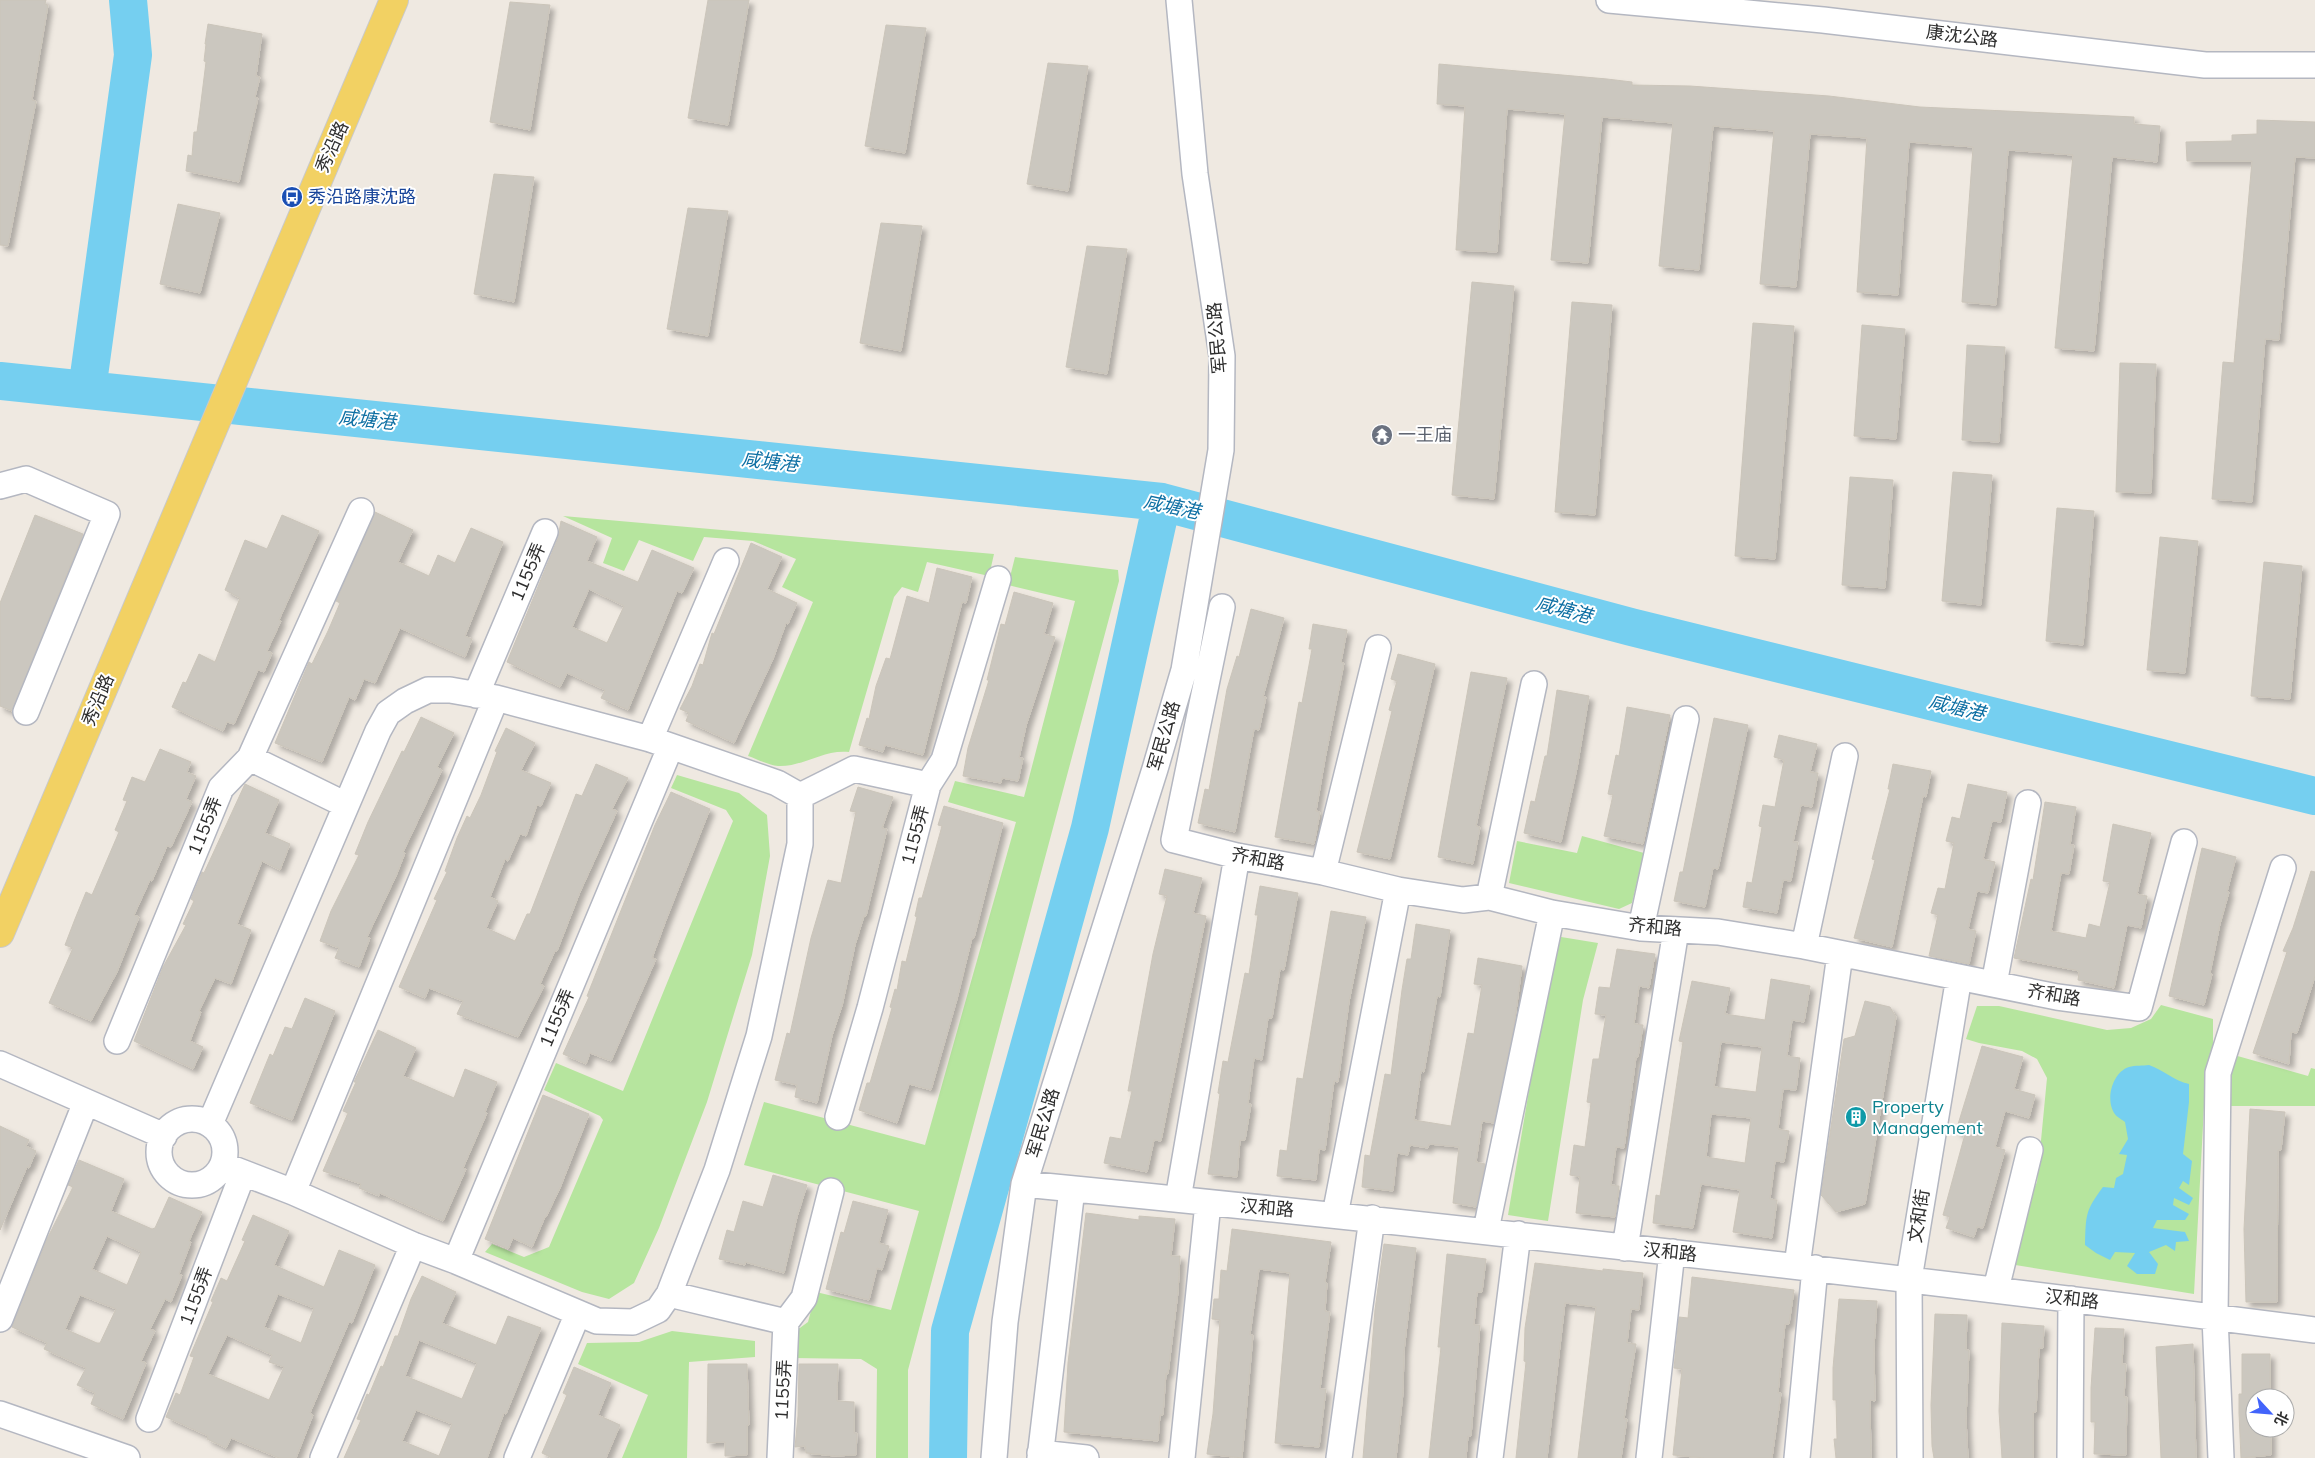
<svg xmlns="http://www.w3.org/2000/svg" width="2315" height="1458" viewBox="0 0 2315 1458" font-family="Mulish,'Noto Sans SC',sans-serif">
  <defs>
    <filter id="shadow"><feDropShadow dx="4.5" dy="4.5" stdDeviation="2.5" flood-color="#0004"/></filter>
  </defs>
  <rect width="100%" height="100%" fill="#efe9e1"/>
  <path fill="#b6e59e" d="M563,516L994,554L989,576L927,562L918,592L902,587L894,597L849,752C824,749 803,767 778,766C768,765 757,759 748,756L813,602L782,587L796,559L753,541L704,537L693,561L639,540L624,571L603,563L612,538Z
    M1015,557L1118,570L1119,581L908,1370V1458H876L877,1369L861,1359L793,1358V1333L808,1322L816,1292L891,1310L919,1211L744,1165L764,1102L925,1145L1016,822L948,802L955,781L1024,797L1075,601L1008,585Z
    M677,775L739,793L767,815L770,856L752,955L707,1102L659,1228L634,1283L609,1299L582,1292L485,1252L492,1244L524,1257L549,1247L603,1120L600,1116L544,1090L556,1063L623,1091L733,821L726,810L671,788Z
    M1582,836L1644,853L1632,903L1619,909L1509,883L1517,841L1577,853Z
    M1555,936L1598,943L1583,1000L1548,1221L1508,1215Z
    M2161,1005L2213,1019V1048L2206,1069L2194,1294L2009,1264L2022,1215L2037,1182L2047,1078L2037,1059L2022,1051L1979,1043L1966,1039L1977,1006H1999L2107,1030L2131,1028L2151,1019Z
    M2234,1055L2308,1076L2311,1068L2315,1069V1106H2228L2226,1074Z
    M672,1331L755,1341V1357L689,1362L687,1458H622L648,1395L578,1364L587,1343L639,1342Z"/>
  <path fill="#75cff0" d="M2149,1065C2164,1070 2174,1081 2189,1084V1102L2183,1154L2192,1161L2189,1185L2183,1181L2179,1188L2193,1198L2189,1205L2174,1198L2173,1205L2189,1214L2185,1220H2157L2153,1228L2185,1232L2189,1241L2176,1242L2175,1251L2166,1245L2149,1252L2158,1264L2155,1274H2137L2127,1266L2135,1253L2115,1252L2110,1260L2096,1253L2085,1245C2086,1215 2085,1211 2103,1187L2114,1188L2116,1178L2123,1174L2127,1155L2119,1154L2128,1139L2125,1122C2121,1119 2115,1116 2113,1111C2106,1097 2113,1072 2129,1067C2135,1065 2143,1066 2149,1065Z"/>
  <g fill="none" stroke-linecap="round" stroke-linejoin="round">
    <path stroke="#75cff0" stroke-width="38" d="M0,381L1162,502L1631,627L2315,796
      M87,390L133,55L128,0
      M948,1458L950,1331L1090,828L1162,502"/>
  </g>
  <path fill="#cbc7bf" stroke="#cbc5ba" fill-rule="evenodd" filter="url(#shadow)" d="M0,0H46L45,4L48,5L32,100L36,101L8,246L0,245Z
    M708,0H749L728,125L688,118Z
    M510,2L550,5L530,130L490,122Z
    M208,24L262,34L256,76L260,77L255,97L258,98L239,182L186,171L188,155L192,156L194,132H197L200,110L206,62L204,61L206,44H205Z
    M886,25L926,28L905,153L865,146Z
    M1048,63L1088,66L1068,191L1027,184Z
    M1439,64L1607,79L1632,82V85L1690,86L1829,96L1920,107L2134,117V124L2160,126L2157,162L2112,157L2094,351L2055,348L2073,155L2008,150L1996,305L1962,302L1973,147L1909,142L1898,295L1857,292L1867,138L1810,134L1796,287L1760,284L1774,131L1713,126L1699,270L1659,266L1673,123L1602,117L1588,263L1551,260L1565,114L1507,109L1497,252L1456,250L1465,106L1437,104Z
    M2257,120L2315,122V158L2295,157L2279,340L2265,339L2252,502L2212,499L2223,362L2234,363L2252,161H2187L2186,142L2232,141V135L2257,134Z
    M494,174L534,177L514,302L474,294Z
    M178,204L220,213L200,293L160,284Z
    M688,208L728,211L708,336L667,329Z
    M881,223L922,226L901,351L860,343Z
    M1087,246L1127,249L1107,374L1066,367Z
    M1472,282L1514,286L1494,499L1452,495Z
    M1572,302L1612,305L1595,515L1555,512Z
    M1753,323L1794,326L1775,559L1735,556Z
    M1862,325L1905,329L1896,439L1854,436Z
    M1967,345L2005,347L1999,442L1962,440Z
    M2120,363L2156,364L2151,493L2116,492Z
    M1953,472L1992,475L1981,605L1942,601Z
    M1850,477L1893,480L1885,588L1842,585Z
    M2057,508L2094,511L2083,645L2046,641Z
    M375,512L413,530L398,562L429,576L438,555L455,563L471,528L503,542L465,636L472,639L465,657L400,628L375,683L364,679L355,700L349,697L322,762L275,743L309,662L312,664L328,631L340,603L336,601Z
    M35,515L83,534L12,711L0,706V603Z
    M282,515L319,531L279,620L281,621L267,651L272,653L264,672L258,670L234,724L227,722L223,731L172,707L183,682L186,683L199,654L215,662L240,598L225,590L245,540L267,549Z
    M561,521L597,537L587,561L638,582L652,550L694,568L682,593L677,591L628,710L601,698L605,690L567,673L560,687L507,662L558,538ZM589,589L624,606L607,643L572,627Z
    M2160,537L2198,541L2185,673L2147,670Z
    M751,543L782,557L767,589L797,603L788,624L786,623L773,659L734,743L686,721L689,713L680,709L692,686L700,664L703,665L712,633L714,634Z
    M2264,562L2302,566L2290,699L2251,696Z
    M937,568L972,577L966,603L962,602L923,755L885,745L883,752L859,745L867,718L869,719L876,686L886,658L890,659L907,596L929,603Z
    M1014,592L1053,603L1044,634L1055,637L1026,726L1019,758H1023L1018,781L1002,778L1001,783L963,776L968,748L989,680H987L1001,624L1005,625Z
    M1251,609L1284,618L1263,697H1266L1259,730L1254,729L1235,832L1198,823L1205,789L1209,790L1227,689L1237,656L1239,657Z
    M1313,624L1347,630L1341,662L1344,663L1325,759L1316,811L1320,812L1314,844L1275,837L1299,702L1302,703L1312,649H1309Z
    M1398,654L1435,664L1390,859L1357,852L1392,711L1389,710L1397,681L1391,679Z
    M1471,672L1507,678L1476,826L1480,827L1473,864L1438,857Z
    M1557,690L1589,696L1577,768L1561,842L1524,833L1531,801L1535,802L1545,756H1547Z
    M1627,707L1670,715L1643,844L1604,836L1613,795L1608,794L1616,755L1619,756Z
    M421,717L454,733L437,767L442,770L403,852L405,853L396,876L367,937L370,938L359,967L335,958L339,948L320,941L331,911L359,855L355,854L368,822L402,751L404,752Z
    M1714,718L1748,725L1718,869L1713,868L1705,907L1674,901L1680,872H1683Z
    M506,728L535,743L521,770L551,783L541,806L537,805L526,836L520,834L508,861L505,859L490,897L498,901L486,928L515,941L527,914H530L576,794L582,796L596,764L628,778L612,809L617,811L580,892L557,951H555L540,984L544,986L518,1037L457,1014L463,1001L429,988L425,998L399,987L437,900L434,899L447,872L445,871L457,838L467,816L470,818L481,795L497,752L495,751Z
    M1779,735L1817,744L1810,772L1818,773L1812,807L1801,805L1793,842H1798L1791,881L1783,880L1777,913L1743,907L1747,882L1752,883L1762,827L1759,826L1763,805L1775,807L1784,760L1774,757Z
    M160,749L191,762L187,772L196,776L186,799L192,802L171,847L167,846L152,881L150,880L134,915L139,917L117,972L91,1021L49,1003L73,948L65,945L75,919L86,892L92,895L119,832L115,830L127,801L123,800L132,777L145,782Z
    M1893,764L1931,771L1926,797L1923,796L1892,947L1854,938L1875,860L1872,859L1890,789H1888Z
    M245,784L279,800L265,833L290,844L280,870L262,861L237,924L251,930L231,984L215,978L199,1011L201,1012L190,1041L203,1047L193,1069L134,1041L163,967L186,925L183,924L194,901L191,899L202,872L204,873Z
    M1968,784L2007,792L2001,822L1992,821L1983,859L1995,862L1988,893L1977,891L1968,929L1976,931L1969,964L1929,956L1938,915L1931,913L1938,888L1945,889L1954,843L1946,841L1952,817L1960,819Z
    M858,787L893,797L882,828L887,829L881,854L866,916H864L855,945L842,1006L832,1036L817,1103L795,1097L797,1085L775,1080L787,1033L790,1034L811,938L828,880L841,883L856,812L850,811Z
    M671,792L710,809L666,920L652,958L656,959L611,1061L590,1053L586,1064L563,1054L589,997L587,996L655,825Z
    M2045,802L2076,807L2070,845H2074L2069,874L2061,873L2051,931L2086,938L2089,924L2100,927L2110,882L2103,881L2113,824L2151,833L2137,894L2147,896L2141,928L2127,925L2114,988L2078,980L2079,971L2014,958L2031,879L2033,880Z
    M944,806L1003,823L974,938H972L957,999L931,1090L909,1084L897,1123L859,1110L867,1083H870L892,1008L890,1007L895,989L897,990L902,961L906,962L917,917L915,916L919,898H922L942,826L938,825Z
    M2202,848L2236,857L2227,892H2229L2220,924L2210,973L2212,974L2204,1005L2169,996Z
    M1165,869L1202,878L1193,913L1206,916L1161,1141L1154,1140L1147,1172L1104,1163L1110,1137L1121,1139L1132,1091H1128L1153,954L1167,896L1159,894Z
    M2311,871L2315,872V976L2297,1033L2291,1032L2289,1064L2253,1053L2287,952L2283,951L2293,928Z
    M1260,886L1298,893L1284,970L1280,969L1272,1018H1268L1262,1060L1254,1058L1248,1104H1251L1245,1140H1240L1237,1177L1208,1174L1220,1094L1218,1093L1223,1061L1228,1062L1245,973L1249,974L1258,915H1255Z
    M1331,911L1366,917L1349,1002L1338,1082L1334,1081L1325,1150L1319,1149L1316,1180L1277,1176L1280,1150L1287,1151L1297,1078L1303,1079Z
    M1416,924L1450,930L1440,997L1437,996L1424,1072L1421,1071L1414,1120L1451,1126L1468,1033L1474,1034L1482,985L1474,984L1478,958L1522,966L1514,1026L1494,1123L1482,1121L1476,1162L1485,1164L1476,1207L1453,1203L1459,1147L1429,1144L1428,1148L1410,1145L1408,1155L1397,1153L1393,1191L1362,1187L1365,1155L1370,1156L1385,1074L1391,1075L1402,990L1407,959H1411Z
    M1617,949L1655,954L1649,988L1639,986L1634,1024L1643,1025L1638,1057H1636L1624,1148L1616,1147L1611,1185L1619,1186L1615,1217L1576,1213L1580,1177L1570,1175L1574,1145L1585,1147L1591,1103L1587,1102L1593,1059H1599L1606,1015L1595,1014L1599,987L1610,988Z
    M1771,979L1810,986L1804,1022L1792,1020L1787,1056L1800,1058L1796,1090L1783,1089L1778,1129L1789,1131L1784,1162L1775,1161L1770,1199L1777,1200L1772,1238L1733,1232L1740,1190L1701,1184L1693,1228L1653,1223L1656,1195L1660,1196L1683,1042L1679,1041L1692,981L1730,988L1725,1014L1765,1020ZM1721,1042L1762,1047L1756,1092L1714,1087ZM1711,1114L1751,1118L1745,1163L1706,1157Z
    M305,998L335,1011L292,1120L250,1103L270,1054L273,1056L285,1027L292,1029Z
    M1865,1001L1890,1007L1896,1017L1865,1204L1836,1212L1821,1195L1844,1039L1855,1036Z
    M378,1030L416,1048L403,1076L454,1098L465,1069L497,1082L485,1112L487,1113L463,1168L466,1169L443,1221L380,1193L379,1196L359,1188L361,1184L323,1171L348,1113L343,1111L356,1082H354Z
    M1982,1046L2023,1057L2014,1089L2035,1095L2029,1118L2005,1111L1995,1147L2005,1150L1983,1228L1977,1227L1974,1237L1946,1228L1950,1217L1943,1215L1965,1134L1956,1131Z
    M543,1095L589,1114L560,1188L546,1217H545L532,1247L513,1238L508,1249L485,1239Z
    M2250,1109L2285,1112L2281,1150H2278L2277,1302H2246L2244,1229Z
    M0,1126L29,1140L26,1146L36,1151L29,1168L27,1167L0,1230Z
    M79,1160L124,1179L111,1211L152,1229L155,1228L169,1197L202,1212L189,1241L191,1242L179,1274L182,1275L171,1302L165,1299L150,1329L155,1331L141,1361L146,1363L123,1419L91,1404L95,1393L77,1385L86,1368L44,1349L47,1343L12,1327L47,1239L73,1187L68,1185ZM107,1236L141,1252L127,1285L92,1269ZM80,1295L116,1309L100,1343H97L65,1329Z
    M773,1175L807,1185L797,1217L784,1273L745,1262V1265L719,1259L727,1230L734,1232L743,1201L763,1207Z
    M853,1201L888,1210L879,1243L889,1246L882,1270L877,1268L869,1300L826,1289L841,1232L844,1233Z
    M1086,1213L1139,1220V1216L1175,1219L1171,1256H1180L1178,1292L1168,1374L1166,1373L1163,1415H1160L1158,1441L1064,1432L1068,1363Z
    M253,1215L289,1231L274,1265L324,1287L339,1250L375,1265L352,1323L349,1322L310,1413L313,1415L296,1458H279L231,1438L226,1448L207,1439L208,1436L166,1417L176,1393L180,1395L194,1357L190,1356L213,1302L211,1301L221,1278L227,1281L245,1241L242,1240ZM278,1294L314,1308L301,1343L264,1327ZM227,1335L272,1355L269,1362L284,1367L269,1400L208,1374Z
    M1232,1229L1331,1242L1325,1282L1327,1283L1325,1311L1330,1312L1320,1389H1326L1319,1447L1275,1443L1290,1273L1259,1269L1250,1335H1253L1242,1458L1207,1454L1213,1414L1220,1320L1212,1319L1214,1299H1219L1221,1270L1227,1271Z
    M1384,1244L1416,1248L1404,1351L1403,1393L1396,1458H1363L1375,1310Z
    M1447,1254L1486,1259L1482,1292H1477L1474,1325H1480L1471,1436H1468L1466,1458H1429L1441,1347H1438Z
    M1535,1263L1603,1271V1269L1643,1273L1639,1310L1631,1309L1627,1343L1636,1344L1624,1419H1627L1621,1458H1578L1596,1307L1565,1303L1547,1458H1516L1526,1362L1524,1361L1525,1328Z
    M422,1276L456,1292L442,1323L458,1330L496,1345L508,1316L541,1328L506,1414L504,1413L487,1458H344L361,1420L357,1419L367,1394L369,1395L381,1366L383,1367L395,1336H398L411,1299ZM419,1340L477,1363L462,1399L405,1376ZM416,1410L452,1424L439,1456L402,1441Z
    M1692,1277L1794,1290L1789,1324H1785L1778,1393H1781L1772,1458H1704L1673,1455L1682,1369L1674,1368L1679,1317L1688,1318Z
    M1839,1299L1877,1301L1874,1347L1875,1401L1870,1400L1871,1458H1836L1834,1439H1837L1836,1400H1833V1368Z
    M1935,1314L1967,1315L1966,1350H1969L1966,1419L1968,1458H1934L1932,1446L1931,1405Z
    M2002,1323L2044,1326L2043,1348H2039L2036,1412H2033V1458H2002L1999,1411Z
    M2095,1328L2124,1329L2122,1364H2126L2124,1397H2127L2126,1455L2094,1454L2095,1422H2091V1388Z
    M2193,1344L2196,1458H2161L2156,1347Z
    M2242,1354H2270V1398H2255V1431L2271,1430V1455L2241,1458L2239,1413V1394H2242Z
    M708,1364H747L749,1425H747V1455L725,1456V1442L707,1443Z
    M799,1364H838L837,1401L854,1402V1433H857L856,1455L835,1456L806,1453L805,1446L795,1447L798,1416Z
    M574,1367L611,1383L598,1415L620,1425L606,1458H552L542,1453L567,1395L563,1393Z"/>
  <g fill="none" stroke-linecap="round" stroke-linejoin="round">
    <g stroke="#b4b7c1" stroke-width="28">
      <path id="minor" d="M1609,0L1823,20L2205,65H2315
        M0,486L26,479L107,514L26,712
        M1222,607L1174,840L1237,856L1323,872L1398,890L1463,900L1489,897L1552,913L1641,928L1718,932L1804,946L2057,997L2139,1008L2184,842
        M476,695L545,532
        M650,739L726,561
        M250,758L346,805
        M800,796L854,769L928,785
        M1323,872L1378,648
        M1489,897L1534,684
        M1641,928L1686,719
        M1804,946L1845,756
        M1994,984L2028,803
        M117,1041L221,788L250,758L361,511
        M0,1064L164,1136
        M838,1117L870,1008L928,785L944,760L998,579
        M159 1152a33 33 0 1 1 66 0a33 33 0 1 1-66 0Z
        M210,1124L378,731L388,713L405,701L428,690H450L496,698L650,739L777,783L800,796V844L759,1036L717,1170L669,1294L658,1310L633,1322L597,1321L456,1261L413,1245L293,1192L223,1165
        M1024,1184C1455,1226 1885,1275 2315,1330
        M293,1192L496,698
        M1178,1199L1237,856
        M1335,1215L1398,890
        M1486,1230L1552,913
        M1625,1248L1676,930
        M456,1261L670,748
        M1797,1266L1840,954
        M1996,1289L2030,1150
        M669,1294L786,1322L780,1458
        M0,1319L86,1102
        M786,1322L804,1298L831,1191
        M0,1414L127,1458
        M149,1419L243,1173
        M1040,1453L1086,1458
        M323,1458L413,1245
        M517,1458L578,1313
        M994,1458L1005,1322L1024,1184L1155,769L1184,670L1221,450L1222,356L1195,174L1179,0
        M1040,1458L1072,1189
        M1182,1458L1208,1203
        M1339,1458L1372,1218
        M1490,1458L1518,1234
        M1649,1458L1672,1252
        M1797,1458L1815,1268
        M1910,1458L1909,1279L1959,977
        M2070,1458L2071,1299
        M2221,1458L2215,1317L2218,1073L2283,868"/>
    </g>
    <g stroke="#c9c9c9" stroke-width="30">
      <path id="major" d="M0,933L394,0"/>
    </g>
    <use href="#minor" stroke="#fff" stroke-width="25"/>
    <use href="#major" stroke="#f2d163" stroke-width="28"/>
  </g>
  <defs>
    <g id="bus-disc" transform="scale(1.125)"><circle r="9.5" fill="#1a4fb4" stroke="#fff"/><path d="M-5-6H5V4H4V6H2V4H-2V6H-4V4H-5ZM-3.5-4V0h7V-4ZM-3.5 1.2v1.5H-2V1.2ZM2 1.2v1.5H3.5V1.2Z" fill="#fff"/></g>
    <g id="temple-disc" transform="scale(1.125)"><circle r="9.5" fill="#6b7280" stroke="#fff"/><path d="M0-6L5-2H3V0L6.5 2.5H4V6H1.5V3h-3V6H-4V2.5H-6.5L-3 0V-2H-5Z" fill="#fff"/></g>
    <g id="building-disc" transform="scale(1.125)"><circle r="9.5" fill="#0f9aa8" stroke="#fff"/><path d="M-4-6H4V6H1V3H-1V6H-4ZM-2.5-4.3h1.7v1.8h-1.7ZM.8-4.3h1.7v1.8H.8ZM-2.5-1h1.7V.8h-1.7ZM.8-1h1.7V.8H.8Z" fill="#fff"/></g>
  </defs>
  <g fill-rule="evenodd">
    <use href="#bus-disc" x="292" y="197"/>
    <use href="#temple-disc" x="1382" y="435"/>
    <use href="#building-disc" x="1856" y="1117"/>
  </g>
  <g text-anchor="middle" stroke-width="4" stroke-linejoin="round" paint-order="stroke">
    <g font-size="18" fill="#2e2e2e" stroke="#fff">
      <text transform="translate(1962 36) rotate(7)" y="6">康沈公路</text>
      <text transform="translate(332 147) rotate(-66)" y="6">秀沿路</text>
      <text transform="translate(1217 338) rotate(-95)" y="6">军民公路</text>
      <text transform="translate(528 572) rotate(-67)" y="6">1155弄</text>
      <text transform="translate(98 700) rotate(-67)" y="6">秀沿路</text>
      <text transform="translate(1164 736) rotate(-74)" y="6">军民公路</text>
      <text transform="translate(205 826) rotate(-68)" y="6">1155弄</text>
      <text transform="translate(915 835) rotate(-75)" y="6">1155弄</text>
      <text transform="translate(1258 859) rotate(11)" y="6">齐和路</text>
      <text transform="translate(1655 927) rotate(5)" y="6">齐和路</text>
      <text transform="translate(2054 995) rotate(10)" y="6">齐和路</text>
      <text transform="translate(557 1018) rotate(-67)" y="6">1155弄</text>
      <text transform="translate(1043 1123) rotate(-73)" y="6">军民公路</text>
      <text transform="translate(1267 1208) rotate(5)" y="6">汉和路</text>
      <text transform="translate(1919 1216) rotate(-81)" y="6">文和街</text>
      <text transform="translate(1670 1252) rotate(6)" y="6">汉和路</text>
      <text transform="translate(196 1296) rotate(-69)" y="6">1155弄</text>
      <text transform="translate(2072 1299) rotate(7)" y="6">汉和路</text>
      <text transform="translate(783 1390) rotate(-87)" y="6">1155弄</text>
    </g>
    <g font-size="18" fill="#164399" stroke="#fff" text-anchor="start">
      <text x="308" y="203">秀沿路康沈路</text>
    </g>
    <g font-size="18" fill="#5b616d" stroke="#fff" text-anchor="start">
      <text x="1398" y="441">一王庙</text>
    </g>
    <g font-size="18" fill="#0d838f" stroke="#fff" text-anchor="start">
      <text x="1872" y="1113">Property<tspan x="1872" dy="21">Management</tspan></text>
    </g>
    <g font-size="19" font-style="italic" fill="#0d6fa3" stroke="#fff">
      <text transform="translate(367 419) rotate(6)" y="7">咸塘港</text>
      <text transform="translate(770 461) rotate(6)" y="7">咸塘港</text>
      <text transform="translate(1172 506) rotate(12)" y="7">咸塘港</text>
      <text transform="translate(1564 609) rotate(15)" y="7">咸塘港</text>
      <text transform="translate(1957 707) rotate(14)" y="7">咸塘港</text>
    </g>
  </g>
  <g transform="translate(2270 1413) rotate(116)"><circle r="24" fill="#ffffff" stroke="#ababab"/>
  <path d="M0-4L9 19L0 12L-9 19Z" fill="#4264fb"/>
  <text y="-8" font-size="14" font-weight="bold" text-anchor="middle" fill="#2e2e2e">北</text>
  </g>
</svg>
